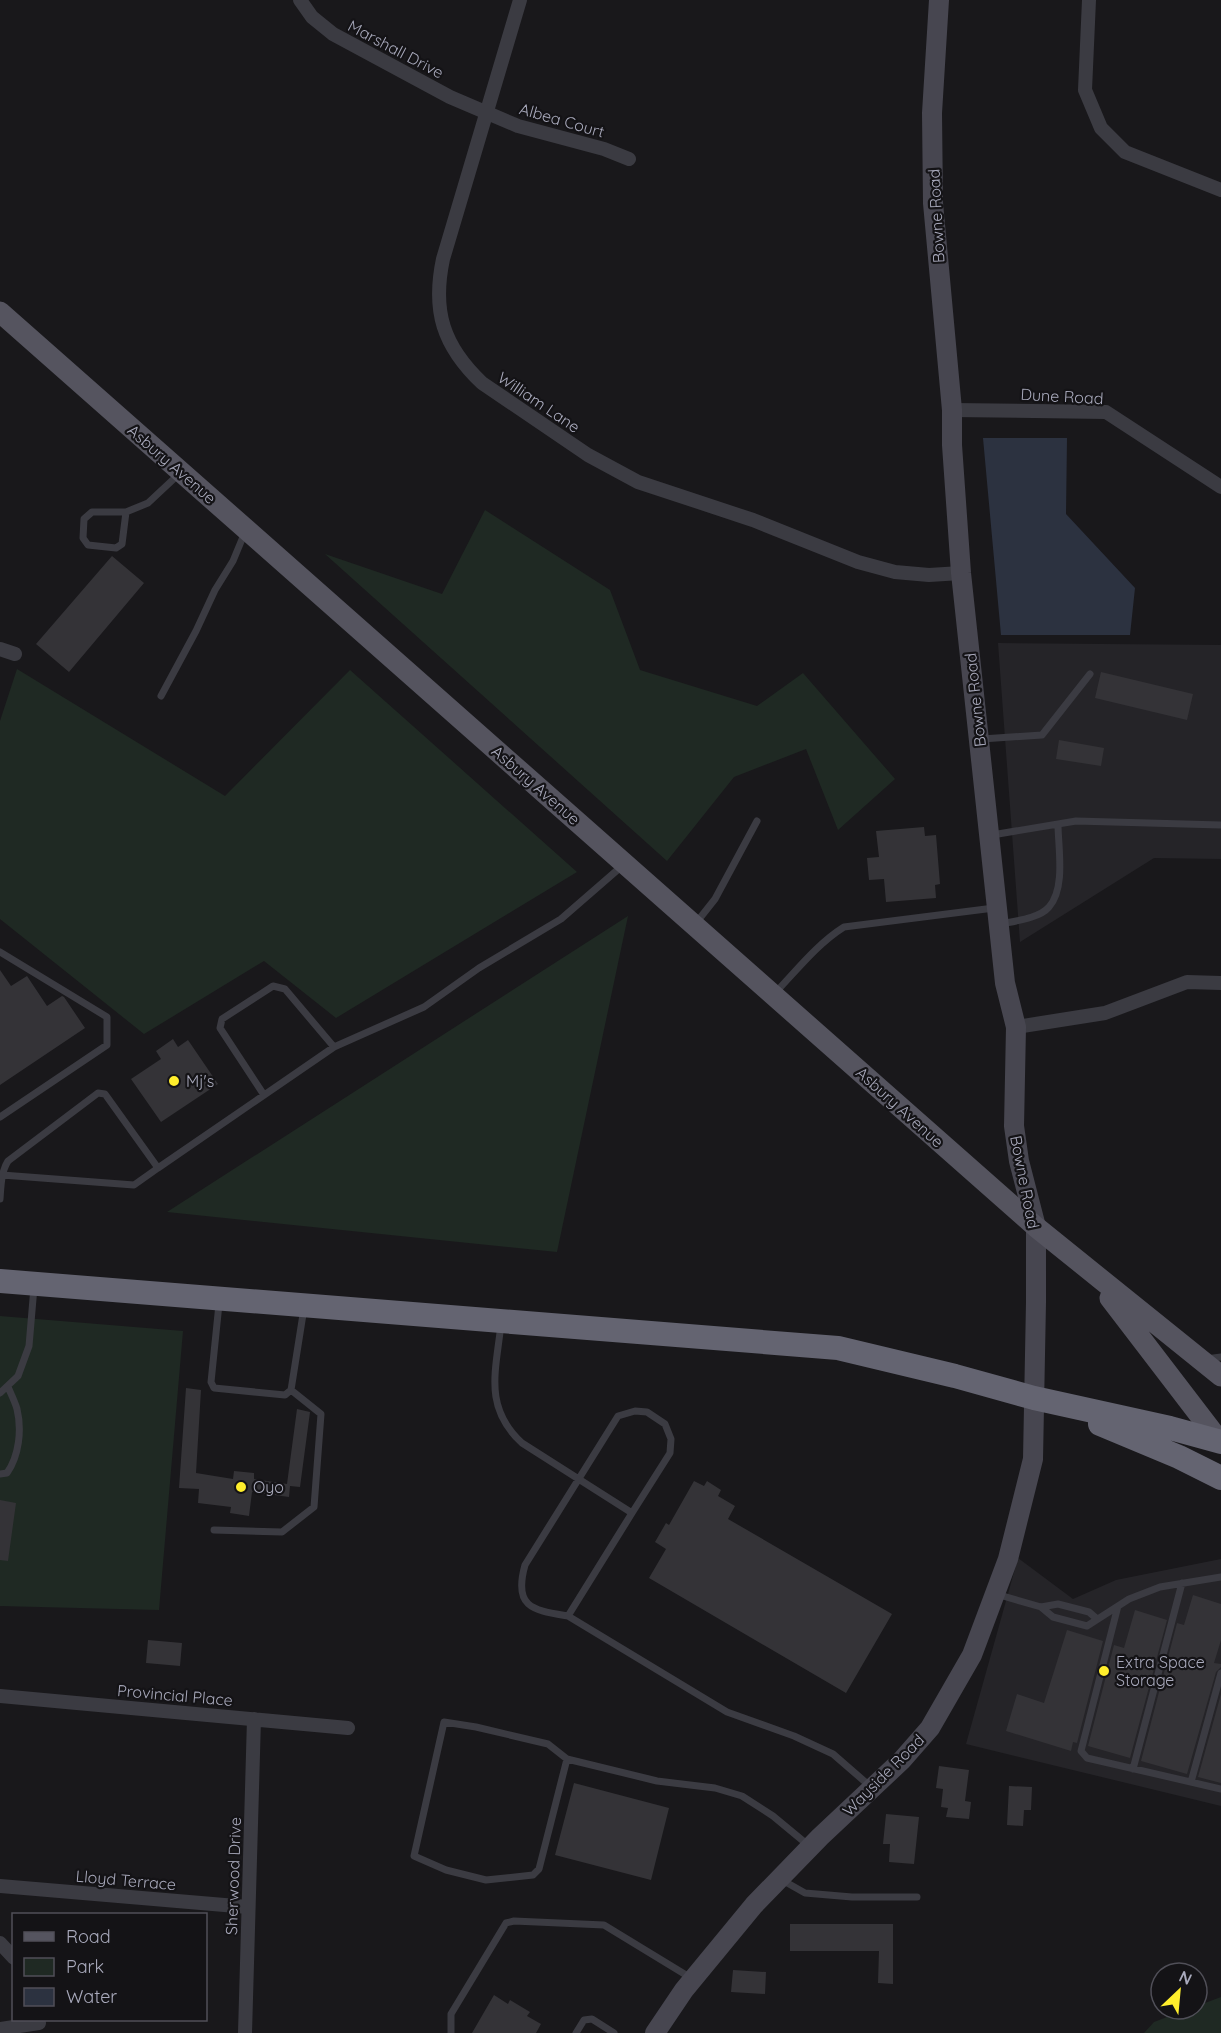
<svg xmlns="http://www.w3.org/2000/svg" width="1221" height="2033" viewBox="0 0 1221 2033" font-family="Quicksand,sans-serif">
  <rect width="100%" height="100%" fill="#19181b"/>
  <path fill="#252428" d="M998,643L1221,645V859L1154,858L1020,942Z
    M1018,1558L1073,1599L1116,1580L1221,1559V1806L966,1744Z"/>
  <path fill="#1f2923" d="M485,510L610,590L640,670L757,706L803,673L895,779L838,830L806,749L734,777L667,861L325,554L442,594Z
    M17,669L225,796L350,670L577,872L336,1018L264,961L144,1034L0,919V721Z
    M628,916L557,1252L167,1212Z
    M0,1316L183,1331L159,1610L0,1606Z
    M1221,1997V2033H1144L1154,2022L1188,2009H1197V2006Z"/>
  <path fill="#2c3240" d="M983,438H1067L1066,514L1135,588L1130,635H1001Z"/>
  <path fill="#343337" d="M112,556L144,583L69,672L36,644Z
    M1101,672L1193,694L1187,720L1095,698Z
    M1059,740L1104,748L1101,766L1056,759Z
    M924,827L925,836L936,835L940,884L935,885L936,898L886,902L884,879L869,880L867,858L879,857L876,831Z
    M0,970L11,986L27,976L47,1006L62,996L64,997L85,1028L0,1085Z
    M173,1039L178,1047L188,1040L218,1084L161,1122L131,1079L161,1059L156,1051Z
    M186,1388L201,1390L196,1473L233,1479L234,1471L254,1473V1479L287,1484L297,1409L310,1412L300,1487L290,1486L289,1497L252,1492L249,1516L230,1513L231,1507L198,1503L199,1489L179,1488Z
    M694,1481L704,1486L707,1481L721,1490L718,1496L735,1506L728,1519L892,1614L846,1693L649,1578L666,1549L655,1542L666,1523L669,1525Z
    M0,1500L16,1503L8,1561L0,1560Z
    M1193,1595L1221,1604V1640L1214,1663L1221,1664V1667L1216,1672L1187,1774L1141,1761L1177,1623L1184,1625Z
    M1135,1610L1167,1620L1130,1758L1088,1746L1114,1645L1124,1648Z
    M1067,1630L1103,1641L1077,1743L1073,1742L1071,1751L1006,1731L1017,1694L1044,1703Z
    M148,1640L182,1643L180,1666L146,1663Z
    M1221,1694V1783L1198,1777Z
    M939,1766L969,1770L965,1801L971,1802L969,1819L946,1817L948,1808L941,1807L943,1789L936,1788Z
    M574,1783L669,1808L651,1880L555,1855Z
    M1009,1786L1032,1787L1031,1810H1024L1023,1826L1007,1825Z
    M886,1814L919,1817L914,1864L889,1862L890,1844H883Z
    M790,1924H893V1984L878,1983L879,1951H790Z
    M733,1970L766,1972L765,1994L731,1992Z
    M494,1995L508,2004L510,2000L530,2012L527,2016L541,2024L536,2033H472Z"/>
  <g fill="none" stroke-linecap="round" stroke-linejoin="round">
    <path stroke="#3b3b42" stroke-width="7" d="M126,512L122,544L116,548L88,545L83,538L84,519L92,512H126L148,503L179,474
      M161,696L196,631L215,590L233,561L245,532
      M982,739L1042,735L1090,674
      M992,835L1076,821L1221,825
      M696,923L715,899L757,821
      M1001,924C1015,921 1040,918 1049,907C1066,888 1058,847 1058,824
      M0,952L107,1017V1045L0,1117
      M775,993C797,970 817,944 844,927L994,908
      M264,1095L220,1028L222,1019L273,986L285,989L334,1047
      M158,1168L334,1047L424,1007L479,968L561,919L622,866
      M0,1199C1,1186 1,1172 8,1161L98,1093L105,1094L158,1168L134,1185L2,1175
      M219,1304L211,1382L214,1388L285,1395L291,1390L304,1308
      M501,1324C496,1371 483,1407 522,1443L632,1513L568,1616L727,1712L794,1736L833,1754L871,1787
      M1206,1359L1221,1357
      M0,1393L18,1376L29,1346L34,1287
      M0,1474L7,1473C19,1456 22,1430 17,1409C15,1402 11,1394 8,1387
      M214,1530L282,1532L314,1507L321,1414L291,1390
      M996,1594L1041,1607L1058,1604L1089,1612L1097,1619
      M1118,1606L1081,1751L1087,1758L1221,1789
      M1041,1607L1053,1617L1087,1626L1129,1599L1160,1587L1221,1577
      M568,1616C533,1610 513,1608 525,1565L618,1416L635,1411L647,1412L665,1424L671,1439L670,1453L632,1513
      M567,1759L539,1869L533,1875L486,1880L446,1870L414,1856L444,1722L476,1727L548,1744L567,1759L657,1781L715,1788L742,1796L773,1816L808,1845
      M1133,1769L1182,1583
      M1191,1782L1221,1673
      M782,1880L805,1893L852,1897H917
      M451,2033V2014L506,1923L514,1921L604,1925L691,1978
      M576,2033L584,2020L592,2019L614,2033"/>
    <path stroke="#3b3b42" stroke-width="14" d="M300,0L312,17L333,34L450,97L518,126L604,149L629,159
      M520,0L443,259C432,311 443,346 482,383L588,455L638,482L753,520L858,562L895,572L929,575L961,573
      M1089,0L1085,90L1101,128L1125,152L1221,190
      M952,410L1106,412L1221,487
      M0,649L15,654
      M1016,1027L1105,1013L1187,982L1221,983
      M0,1696L348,1728
      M0,1886L248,1907
      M0,1943L14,1958
      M0,2029L39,2023
      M245,2033L254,1719"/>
    <path stroke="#474650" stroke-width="20" d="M655,2033L684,1990L754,1905L820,1837L902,1760L930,1728L972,1655L1008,1559L1033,1459L1036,1302V1227L1019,1161L1014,1126L1016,1027L1005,983L961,573L952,445V410L933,203L932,113L939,0"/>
    <path stroke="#55545f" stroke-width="21" d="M0,312L1036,1227L1221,1376
      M1110,1298L1221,1443"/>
    <path stroke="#646471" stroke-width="24" d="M0,1281L838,1348L955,1376L1034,1398L1170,1428L1221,1442
      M1100,1424L1179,1457L1221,1478"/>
  </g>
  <g fill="#ffee2c" stroke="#141316" stroke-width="2">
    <circle cx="174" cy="1081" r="6"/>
    <circle cx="241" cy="1487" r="6"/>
    <circle cx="1104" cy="1671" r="6"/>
  </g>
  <g text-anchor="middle" stroke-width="4.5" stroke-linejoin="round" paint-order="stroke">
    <g font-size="16" fill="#a9aabc" stroke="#141316">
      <text transform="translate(396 49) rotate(28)" y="6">Marshall Drive</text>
      <text transform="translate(562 120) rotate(16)" y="6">Albea Court</text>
      <text transform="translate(936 216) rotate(-93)" y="6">Bowne Road</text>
      <text transform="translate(1062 396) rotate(3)" y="6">Dune Road</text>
      <text transform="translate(539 402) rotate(34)" y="6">William Lane</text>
      <text transform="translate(172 464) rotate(41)" y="6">Asbury Avenue</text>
      <text transform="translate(975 700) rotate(-96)" y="6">Bowne Road</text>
      <text transform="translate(536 785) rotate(41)" y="6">Asbury Avenue</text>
      <text transform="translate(900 1107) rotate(42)" y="6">Asbury Avenue</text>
      <text transform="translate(1025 1182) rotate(79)" y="6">Bowne Road</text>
      <text transform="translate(175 1695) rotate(5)" y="6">Provincial Place</text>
      <text transform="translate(883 1775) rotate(-45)" y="6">Wayside Road</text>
      <text transform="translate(233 1876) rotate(-88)" y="6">Sherwood Drive</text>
      <text transform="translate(126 1880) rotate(5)" y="6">Lloyd Terrace</text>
    </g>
    <g font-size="16" fill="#a9aabc" stroke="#141316" text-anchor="start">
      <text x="186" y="1087">Mj's</text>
      <text x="253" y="1493">Oyo</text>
      <text x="1116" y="1668">Extra Space<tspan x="1116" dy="18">Storage</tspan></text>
    </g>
  </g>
  <rect x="12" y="1913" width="195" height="108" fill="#141316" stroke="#504f58" stroke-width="1.5"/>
  <rect x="24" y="1932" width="30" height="9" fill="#55545f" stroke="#504f58" stroke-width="1.5"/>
  <text x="66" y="1943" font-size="18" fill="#a9aabc">Road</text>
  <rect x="24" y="1958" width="30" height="18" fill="#1f2923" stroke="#504f58" stroke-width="1.5"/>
  <text x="66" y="1973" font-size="18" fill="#a9aabc">Park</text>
  <rect x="24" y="1988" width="30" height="18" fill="#2c3240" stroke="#504f58" stroke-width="1.5"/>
  <text x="66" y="2003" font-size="18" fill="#a9aabc">Water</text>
  <g transform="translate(1179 1991) rotate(26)"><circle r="28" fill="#141316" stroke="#504f58" stroke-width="1.5"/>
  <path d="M0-4.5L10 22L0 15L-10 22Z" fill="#ffee2c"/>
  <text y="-9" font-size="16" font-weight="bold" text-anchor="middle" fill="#a9aabc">N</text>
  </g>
</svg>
